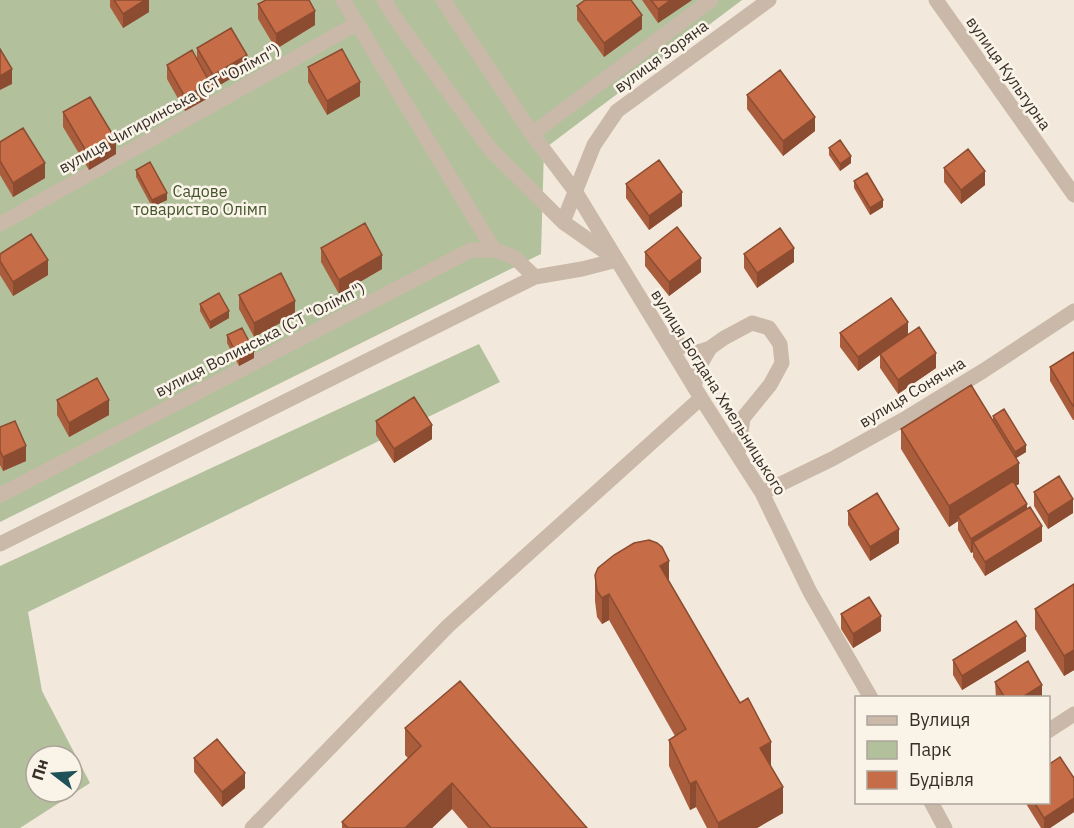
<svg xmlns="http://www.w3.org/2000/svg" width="1074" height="828" viewBox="0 0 1074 828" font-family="'IBM Plex Sans',sans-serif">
  <rect width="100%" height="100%" fill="#f2e9dc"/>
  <path fill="#b2c19c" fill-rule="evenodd" d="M0,0H742L544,149L541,254L0,522Z
    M479,344L500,382L28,612L42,691L90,783L20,828H0V566ZM36,756H72V792H36Z"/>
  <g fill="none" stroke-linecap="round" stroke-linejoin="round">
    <path stroke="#cab9a8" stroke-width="15" d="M343,0L494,250
      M384,0L395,18L491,150L563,222L617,260L701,398L762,493L810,592L871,698
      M936,0L1074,195
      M532,134L711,0
      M563,222L594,145L617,111L769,0
      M0,224L356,24
      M664,337L698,352L710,348L724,338L752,323L769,328L780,344L782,363L770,385L743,418L738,454
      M694,387L699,367L710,348
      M762,493L832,459L908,417L983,371L1074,311
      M0,495L471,250H494L514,257L535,277
      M0,544L535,277L582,269L617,260L575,191L532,134L443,0
      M1048,731L1074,714
      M931,802L945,828
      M252,828L448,626L701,398"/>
  </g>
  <path fill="#aa5d3c" d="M110,0H149V12L123,28L110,7Z
    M642,0H692L658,23Z
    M258,4L315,25L276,49L258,19Z
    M577,6L642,29L604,57L577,20Z
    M197,48L247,69L213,89L210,85V97L185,111L167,79V65L197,59Z
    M308,67L360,96L327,115L308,82Z
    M747,95L815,131L783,156L747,109Z
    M63,112L116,154L89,170L63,127Z
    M0,142L45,178L13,197L0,175Z
    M829,148L851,163L840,171L829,155Z
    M944,168L985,185L961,204L944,182Z
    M136,170L167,200L152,207L136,177Z
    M854,181L883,207L870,215L854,188Z
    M626,184L682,206L649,230L626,198Z
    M321,248L382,269L339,294L321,262Z
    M645,252L701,272L669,296L645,266Z
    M0,254L48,275L13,296L0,275Z
    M744,254L794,262L757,288L744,268Z
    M239,295L295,315L254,337L239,309Z
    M200,304L229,318L210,329L200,311Z
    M840,333L908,335L936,368L898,394L880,368V355L858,371L840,347Z
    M227,335L254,358L239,366L227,343Z
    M1074,352V420H1073L1050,381V367Z
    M57,400L109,415L69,437L57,415Z
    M993,416L1026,452L1016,458L1019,484L1016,485L1042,541L985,576L973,557V552L971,553L958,530V521L949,527L901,449V429L993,421Z
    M376,421L432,439L394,463L376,435Z
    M0,427L26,461L3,471L0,465Z
    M1034,492L1073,513L1048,529L1034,506Z
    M848,511L899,543L870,561L848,525Z
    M595,575L669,581L771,767L783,813L757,828H707L696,807L690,810L669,766V740L675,736L609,620L602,624L597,617L595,601Z
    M1074,584V670L1064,676L1035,629V609Z
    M841,614L881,631L853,648L841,629Z
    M1026,651L962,690L953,675V660Z
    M995,682L1042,698H996Z
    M405,728L587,828H468L452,809L432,828H342V822L408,758L405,755Z
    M194,758L245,788L222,807L194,772Z
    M1074,778V812L1050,828H1041L1025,802H1048Z"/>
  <path fill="#8b4c31" d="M145,0H149V12L123,28V14Z
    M671,0H692L658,23V9Z
    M315,11V25L276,49V34Z
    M642,15V29L604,57V43Z
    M247,55V69L213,89V75Z
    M12,69V84L0,90V76Z
    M360,82V96L327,115V101Z
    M210,83V97L185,111V97Z
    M815,117V131L783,156V141Z
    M116,140V154L89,170V156Z
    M851,156V163L840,171V164Z
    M45,163V178L13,197V183Z
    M985,171V185L961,204V190Z
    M682,192V206L649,230V216Z
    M167,193V200L152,207V200Z
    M883,200V207L870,215V208Z
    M794,248V262L757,288V273Z
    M382,255V269L339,294V280Z
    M701,258V272L669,296V282Z
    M48,260V275L13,296V282Z
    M295,301V315L254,337V323Z
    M229,311V318L210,329V322Z
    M908,322V336L880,354V355L858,371V357Z
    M254,351V358L239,366V359Z
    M936,353V368L898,394V380Z
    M109,400V415L69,437V423Z
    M432,425V439L394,463V449Z
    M1026,445V452L1015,459V452Z
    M26,446V461L3,471V457Z
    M1019,463V484L960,520L958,516V521L949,527V506Z
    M1073,499V513L1048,529V515Z
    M1027,504V518L973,542V552L971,553V539Z
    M1042,526V541L985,576V562Z
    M899,529V543L870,561V547Z
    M669,561V587L660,566Z
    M609,594V620L602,624V598Z
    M881,616V631L853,648V634Z
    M1026,636V651L962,690V676Z
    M1074,650V670L1064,676V656Z
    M1042,685V698H1021Z
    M771,742V768L760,748Z
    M245,773V788L222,807V792Z
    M696,781V807L690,810V784Z
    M452,783V809L432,828H405Z
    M783,787V813L757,828H718V823Z
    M1074,798V812L1050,828H1044V818Z"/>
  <path fill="#c66c46" stroke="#8b4c31" stroke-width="1.5" d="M114,0H145L123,14Z
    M266,0H309L315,11L276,34L258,4Z
    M585,0H631L642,15L604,43L577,6Z
    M651,0H671L658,9Z
    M231,28L247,55L213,75L197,48Z
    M0,49L12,69L0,76Z
    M342,49L360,82L327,101L308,67Z
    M192,50L210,83L185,97L167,65Z
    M780,70L815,117L783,141L747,95Z
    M90,97L116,140L89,156L63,112Z
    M23,128L45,163L13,183L0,161V142Z
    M840,140L851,156L840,164L829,148Z
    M968,149L985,171L961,190L944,168Z
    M659,160L682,192L649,216L626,184Z
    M150,162L167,193L152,200L136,170Z
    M867,173L883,200L870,208L854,181Z
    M365,223L382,255L339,280L321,248Z
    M677,227L701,258L669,282L645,252Z
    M780,228L794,248L757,273L744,254Z
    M31,234L48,260L13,282L0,261V254Z
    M281,273L295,301L254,323L239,295Z
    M219,293L229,311L210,322L200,304Z
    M891,298L908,322L858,357L840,333Z
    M919,327L936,353L898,380L880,354Z
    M242,328L254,351L239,359L227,335Z
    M1074,352V406H1073L1050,367Z
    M97,378L109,400L69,423L57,400Z
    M971,385L1019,463L949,506L901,429Z
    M414,397L432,425L394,449L376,421Z
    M1004,409L1026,445L1015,452L993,416Z
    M15,421L26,446L3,457L0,451V427Z
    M1059,476L1073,499L1048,515L1034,492Z
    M1013,481L1027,504L971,539L958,516Z
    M877,493L899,529L870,547L848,511Z
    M1030,507L1042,526L985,562L973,542Z
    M649,540L657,543L662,547L669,561L660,566L740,703L748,698L771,742L760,748L783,787L718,823L696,781L690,784L669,740L686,729L609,594L602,598L597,591L595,575L598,568L614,555L634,543Z
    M1074,584V650L1064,656L1035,609Z
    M869,597L881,616L853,634L841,614Z
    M1016,621L1026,636L962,676L953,660Z
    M1028,661L1042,685L1021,698H1005L995,682Z
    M460,681L587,828H491L452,783L405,828H348L342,822L421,746L405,728Z
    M217,739L245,773L222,792L194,758Z
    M1060,757L1074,778V798L1044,818L1034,802H1048V765Z"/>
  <g text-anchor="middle" stroke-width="5" stroke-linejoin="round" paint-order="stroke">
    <g font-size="16" fill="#372e28" stroke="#faf3e8">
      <text transform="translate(661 56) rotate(-36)" y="6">вулиця Зоряна</text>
      <text transform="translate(1009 73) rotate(55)" y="6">вулиця Культурна</text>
      <text transform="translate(169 108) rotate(-29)" y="6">вулиця Чигиринська (СТ "Олімп")</text>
      <text transform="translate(260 339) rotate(-27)" y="6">вулиця Волинська (СТ "Олімп")</text>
      <text transform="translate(719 392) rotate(58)" y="6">вулиця Богдана Хмельницького</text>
      <text transform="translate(912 392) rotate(-31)" y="6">вулиця Сонячна</text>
    </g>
    <g font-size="16" fill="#43552c" stroke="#faf3e8">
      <text x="200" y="197">Садове<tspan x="200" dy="18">товариство Олімп</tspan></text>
    </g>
  </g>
  <rect x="855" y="696" width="195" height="108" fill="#faf3e8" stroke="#aca49b" stroke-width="1.5"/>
  <rect x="867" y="716" width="30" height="9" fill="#cab9a8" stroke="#aca49b" stroke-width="1.5"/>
  <text x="909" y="726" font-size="18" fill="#372e28">Вулиця</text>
  <rect x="867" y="741" width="30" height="18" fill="#b2c19c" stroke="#aca49b" stroke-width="1.5"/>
  <text x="909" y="756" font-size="18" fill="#372e28">Парк</text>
  <rect x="867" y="771" width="30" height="18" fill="#c66c46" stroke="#aca49b" stroke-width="1.5"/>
  <text x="909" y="786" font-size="18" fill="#372e28">Будівля</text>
  <g transform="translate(54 774) rotate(287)"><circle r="28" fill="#faf3e8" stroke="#aca49b" stroke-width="1.5"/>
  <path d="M0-4.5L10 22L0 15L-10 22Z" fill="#1e5158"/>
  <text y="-9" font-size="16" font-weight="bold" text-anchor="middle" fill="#372e28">Пн</text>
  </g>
</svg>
